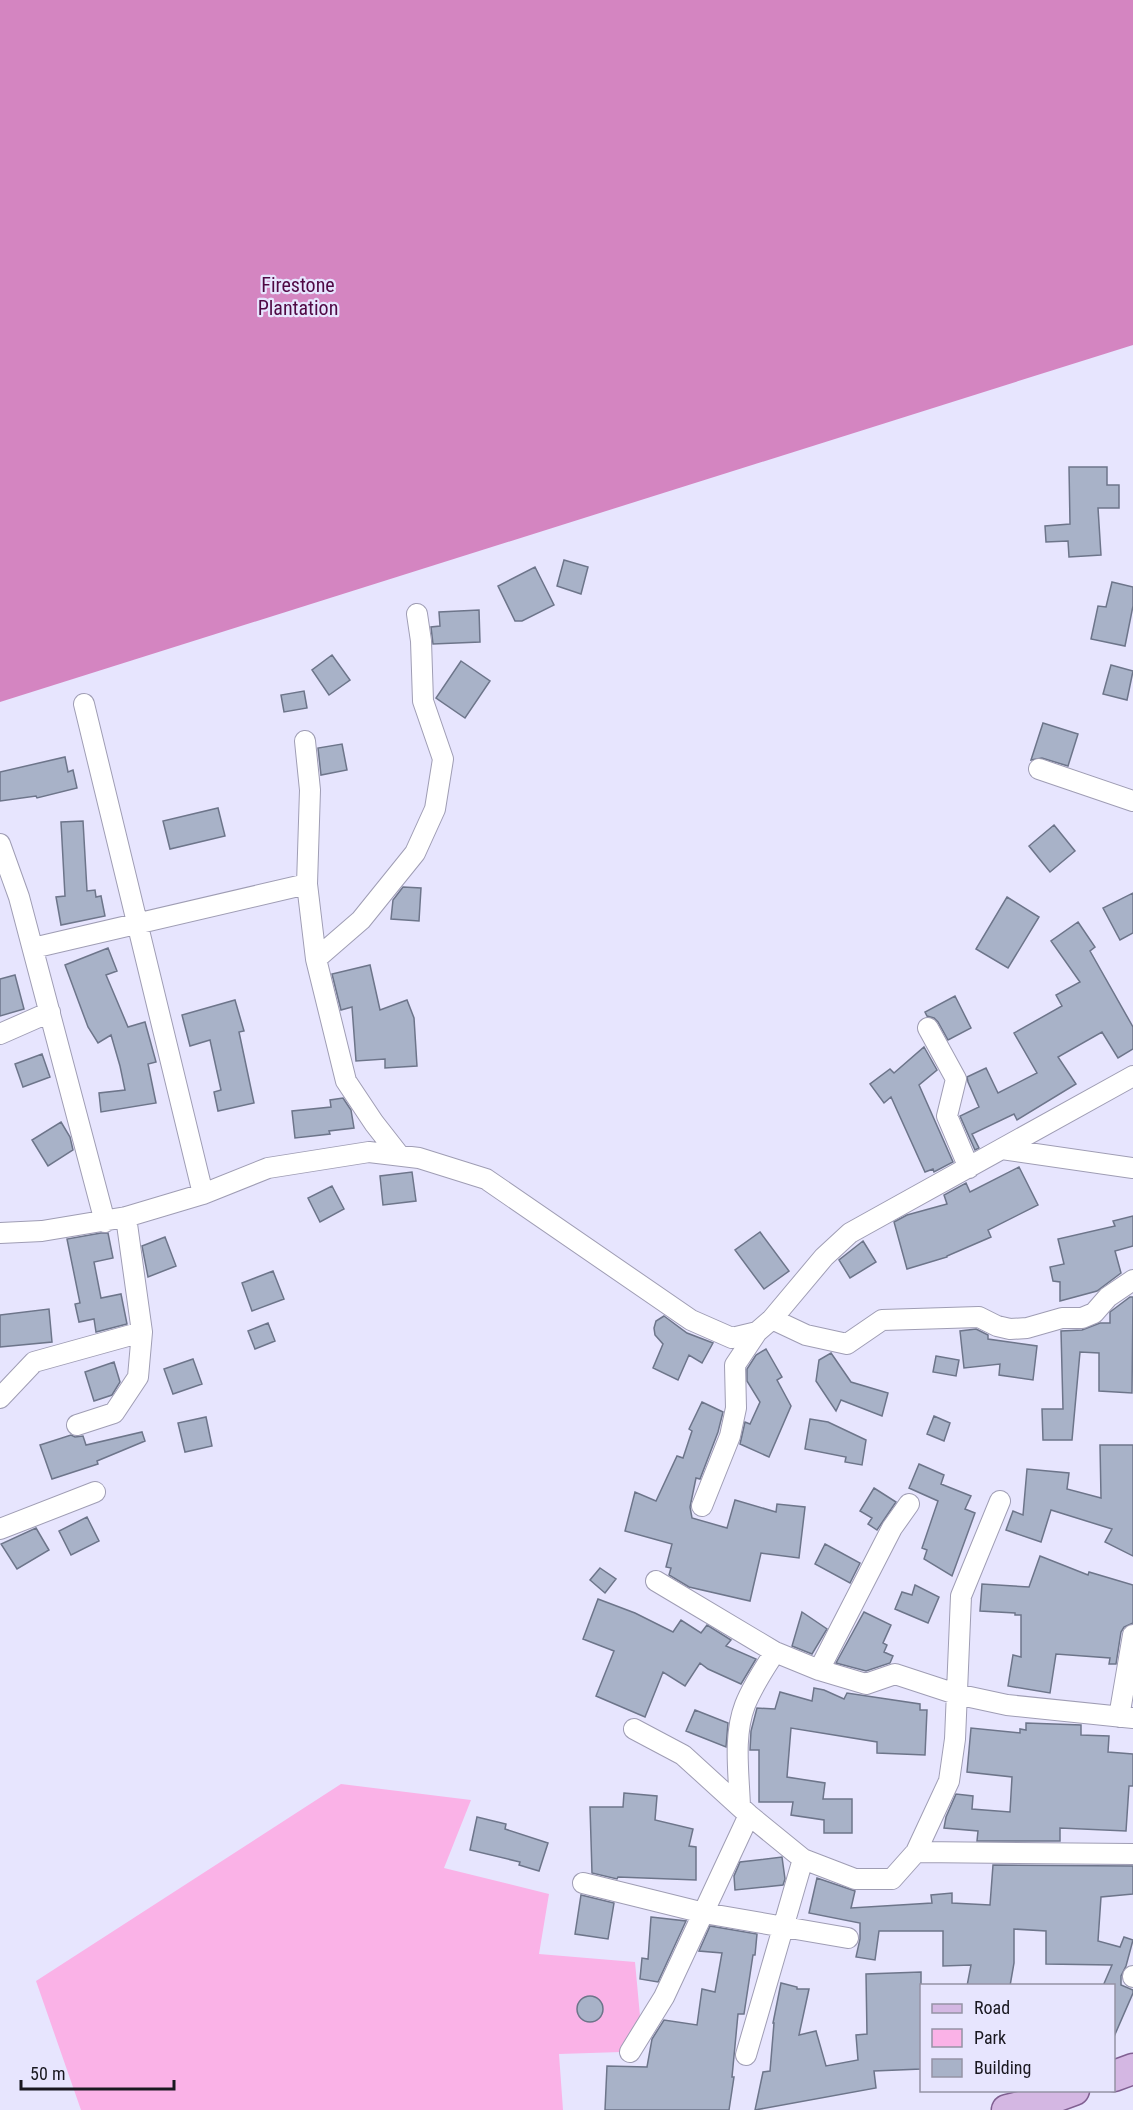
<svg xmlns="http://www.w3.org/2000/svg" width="1133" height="2110" viewBox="0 0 1133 2110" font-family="'Roboto Condensed',sans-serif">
  <rect width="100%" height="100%" fill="#e7e5fe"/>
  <path fill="#fab2e7" d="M341,1784L471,1800L444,1868L549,1894L539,1954L635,1962L640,2016L621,2052L559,2054L563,2110H81L36,1981Z"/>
  <path fill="#d485c1" d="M0,0H1133V345L0,702Z"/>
  <path fill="#a8b2c8" stroke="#6d758a" stroke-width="1.5" d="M1069,467H1107V485H1119V508H1098L1101,555L1069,557L1068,541L1046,542L1045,526L1070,524Z
    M564,560L588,567L581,594L557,586Z
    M535,567L554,605L522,621H515L498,586Z
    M1112,582L1133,587V606L1125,646L1091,639L1098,606L1106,607Z
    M479,610L480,642L433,644L431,627L440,626L439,612Z
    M332,655L350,680L329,695L312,670Z
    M461,661L490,681L465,718L436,698Z
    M1111,665L1133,671L1127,700L1103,694Z
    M304,691L307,708L284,712L281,695Z
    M1043,723L1078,734L1068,766L1042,758L1031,760Z
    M342,744L347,770L321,775L318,748Z
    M65,757L68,772L73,770L77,788L37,798L36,796L0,801V772Z
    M218,808L225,836L170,849L163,821Z
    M83,821L87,891L95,890L96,897L101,896L105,916L61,925L56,897L65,896L61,822Z
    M1054,825L1075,851L1050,872L1029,846Z
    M403,887L421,888L419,921L391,919L393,900Z
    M1133,893V933L1120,940L1103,908Z
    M1007,897L1039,917L1008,968L976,949Z
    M1078,922L1095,947L1090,951L1133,1027V1049L1118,1058L1102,1032L1058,1057L1076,1084L1017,1120L1014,1114L972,1134L979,1148L975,1150L960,1116L979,1107L968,1082L967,1077L986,1068L998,1093L1037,1073L1014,1033L1062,1006L1056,995L1080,982L1051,941Z
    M108,948L117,971L106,975L128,1027L145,1022L156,1062L148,1064L156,1103L101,1112L99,1093L125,1090L120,1066L111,1035L98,1043L88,1027L65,965Z
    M370,965L380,1010L407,1000L414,1018L417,1066L385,1068V1059L356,1061L352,1007L341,1010L332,974Z
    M15,975L24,1009L0,1016V979Z
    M955,996L971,1028L948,1040L938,1022L934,1018L927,1016L925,1012Z
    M235,1000L244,1031L239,1032L254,1103L218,1111L214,1092L221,1090L210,1040L190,1046L182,1015Z
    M924,1047L937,1070L919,1085L953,1162L934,1172L933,1169L925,1172L891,1097L884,1103L870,1084L890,1069L894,1073Z
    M42,1054L50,1077L23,1087L15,1064Z
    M343,1098L351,1110L354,1128L329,1131L330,1134L295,1138L292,1111L331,1107L330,1100Z
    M61,1122L70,1137L73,1150L48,1166L32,1140Z
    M1019,1167L1038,1205L988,1230L991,1237L947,1256V1257L907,1269L894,1222L907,1215L947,1204L944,1195L966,1183L970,1192Z
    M412,1172L416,1201L383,1205L380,1176Z
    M332,1186L344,1209L320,1222L308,1198Z
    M1133,1216V1246L1115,1251L1121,1273L1097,1291L1060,1301V1282L1053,1281L1050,1267L1064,1264L1058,1239L1115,1226L1113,1221Z
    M760,1232L789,1271L764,1289L735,1250Z
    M101,1233H108L113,1258L94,1262L101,1298L121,1294L127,1324L96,1332L94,1319L79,1322L75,1304L80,1303L67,1239Z
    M165,1237L176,1266L148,1277L142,1246Z
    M863,1241L876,1262L850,1278L839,1260Z
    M273,1271L284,1299L252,1311L242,1283Z
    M1130,1297H1133L1132,1393L1099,1391V1353L1080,1352L1072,1440H1043L1042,1409H1063L1061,1331L1082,1330L1100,1323H1110V1312Z
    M49,1309L52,1342L0,1347V1315Z
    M664,1316L687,1333L713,1343L702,1363L689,1355L678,1380L653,1368L663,1344L655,1335L654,1328L656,1321Z
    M268,1323L275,1341L255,1349L248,1331Z
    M976,1329L988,1335V1339L1037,1346L1033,1380L999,1375L1000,1364L964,1368L960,1331Z
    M766,1349L782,1377L777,1380L791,1406L769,1457L740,1444L745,1422L750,1424L760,1402L747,1381V1369L756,1355Z
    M831,1353L851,1382L888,1393L882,1416L841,1400L836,1411L816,1381L819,1360Z
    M936,1356L959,1360L956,1376L933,1372Z
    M193,1359L202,1384L173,1394L164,1369Z
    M114,1362L120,1382L112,1395L94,1401L85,1372Z
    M702,1402L723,1412L718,1432L700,1479L696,1478L690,1507L692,1518L727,1528L735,1500L776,1512L777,1504L805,1507L799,1558L761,1553L750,1601L689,1587L669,1575L671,1568L666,1567L672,1544L625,1531L635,1492L656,1501L677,1456L683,1458L692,1431L689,1429Z
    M934,1416L950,1423L944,1441L927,1434Z
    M206,1417L212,1446L185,1452L178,1423Z
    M810,1419L828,1422L866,1440L862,1465L845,1462L846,1457L805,1449Z
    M142,1432L145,1441L97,1461L98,1464L52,1479L40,1445L71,1435L75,1437L83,1436L86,1445Z
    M1100,1445H1133V1556L1105,1542L1112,1529L1051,1510L1041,1542L1006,1530L1013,1511L1023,1515L1027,1469L1069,1473L1067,1489L1101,1498Z
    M919,1464L944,1475L941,1484L971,1496L965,1509L975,1513L952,1576L924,1559L927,1550L922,1548L938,1501L909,1488Z
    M874,1488L896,1502L877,1530L868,1524L872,1518L860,1511Z
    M87,1517L99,1541L71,1555L59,1531Z
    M36,1528L49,1550L17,1569L1,1544Z
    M825,1544L860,1563L850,1583L815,1564Z
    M1040,1556L1088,1575L1089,1572L1133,1585V1623L1124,1627L1121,1632L1116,1664H1109L1110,1658L1056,1654L1050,1693L1008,1686L1013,1655L1021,1657V1615H1015V1613L980,1611L982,1584L1029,1587Z
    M600,1568L616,1579L605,1593L590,1580Z
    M915,1585L939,1597L928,1623L895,1609L902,1592L912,1595Z
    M598,1599L635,1613L673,1632L681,1620L701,1633L707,1625L731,1640L726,1646L756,1659L741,1684L708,1669L700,1663L685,1686L663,1672L645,1717L596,1696L614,1651L583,1639Z
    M802,1612L827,1629L812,1654L792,1646Z
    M864,1612L891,1625L883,1643L887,1645L884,1652L893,1656L890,1663L866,1671L836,1663Z
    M814,1688L824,1690L844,1699L847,1693L920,1704V1710H927L925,1755L877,1753V1742L791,1728L787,1777L825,1783L823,1799H852V1833H824V1820L791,1815L793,1802H759V1750H750L751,1731L757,1708L775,1709L780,1692L812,1701Z
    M695,1710L728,1723L726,1747L686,1731Z
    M1026,1723L1081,1725V1735L1109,1736L1108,1752L1133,1754V1786H1129L1126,1831L1060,1828V1841H977L978,1831L944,1828L946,1817L956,1794L973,1796L972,1809L1010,1812L1012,1777L967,1772L971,1728L1020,1733V1729L1026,1730Z
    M624,1793L657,1796L655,1820L693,1829L689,1846L696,1847V1880L618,1877L617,1879L592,1873L590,1807H623Z
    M477,1817L506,1824L505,1829L548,1843L539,1871L519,1865L520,1862L470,1850Z
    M782,1857L785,1879L783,1885L735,1890L734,1876L740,1862Z
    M993,1865L1133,1866V1894L1101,1897L1098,1941L1120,1947L1124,1937L1133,1940L1126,1966L1121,1976V1985L1133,1990V1993L1113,2039V1986H1103L1112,1965L1046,1964V1931L1014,1929V1963L1010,1986H967L971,1965L943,1966V1931H879L875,1960L856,1957L860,1939V1923L809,1913L817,1878L855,1891L851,1908L932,1903L931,1895L952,1893V1903L990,1905Z
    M581,1895L614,1903L608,1939L575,1934Z
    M651,1917L686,1921L658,1982L640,1979L642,1958L648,1959Z
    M710,1926L757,1934L755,1955H753L744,2014H738L732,2077H734L729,2110H605L607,2066L647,2067L652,2039L664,2020L697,2025L702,1989L715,1992L722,1953L699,1951Z
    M921,1972V2069L874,2071L876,2088L755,2110L763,2072L770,2071L774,2023H773L781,1983L797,1987V1989H809L799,2035L816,2031L826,2066L858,2060L856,2035L867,2034L866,1974Z
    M577 2009a13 13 0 1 1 26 0a13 13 0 1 1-26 0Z"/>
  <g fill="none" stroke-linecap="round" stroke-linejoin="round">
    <g stroke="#9f9db4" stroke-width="22">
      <path id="minor" d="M84,704L203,1194
        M305,741L310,790L307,884L316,959L346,1081L374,1123L399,1155
        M1039,769L1133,801
        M0,844L19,897L105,1222
        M33,948L307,884
        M316,959L361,920L415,853L435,809L443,759L423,701L421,641L417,614
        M928,1028L956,1079L947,1116L969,1168
        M0,1034L50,1012
        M1002,1149L1133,1168
        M0,1233L42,1231L126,1217L203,1194L268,1168L369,1152L419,1158L486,1179L691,1320L732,1338L757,1332L772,1319L824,1257L850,1233L1133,1076
        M772,1319L806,1335L847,1344L882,1320L979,1317L997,1326L1010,1329L1027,1328L1062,1318H1082L1094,1313L1108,1297L1133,1280
        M0,1398L34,1362L142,1332
        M77,1425L114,1413L138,1377L142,1332L126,1217
        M702,1506L730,1436L736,1408L735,1365L757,1332
        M0,1529L95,1492
        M656,1581L775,1652L819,1670L866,1684L895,1674L956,1694L1007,1705L1133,1718
        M819,1670L892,1528L909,1504
        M1119,1717L1133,1635
        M634,1729L683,1755L749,1815L803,1859L855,1879H892L916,1852L949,1781L955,1739L961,1596L1000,1501
        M740,1807C739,1774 733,1736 745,1705C753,1685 764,1669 775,1652
        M916,1852L1133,1854
        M583,1883L704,1913L848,1938
        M1133,1977V1976
        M630,2052L664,1997L749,1815
        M746,2055L803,1859"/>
    </g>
    <g stroke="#806092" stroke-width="33">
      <path id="primary" d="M1114,2076L1133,2069
        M1007,2110L1041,2102L1074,2090"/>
    </g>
    <use href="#minor" stroke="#fff" stroke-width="20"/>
    <use href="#primary" stroke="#d4b7e3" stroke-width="30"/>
  </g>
  <g text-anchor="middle" stroke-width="4.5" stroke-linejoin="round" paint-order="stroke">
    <g font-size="20" fill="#500844" stroke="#e7e5fe">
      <text x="298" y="292">Firestone<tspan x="298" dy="23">Plantation</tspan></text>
    </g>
  </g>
  <rect x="920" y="1984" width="195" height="108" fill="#e7e5fe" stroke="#9593a5" stroke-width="1.5"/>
  <rect x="932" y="2004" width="30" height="9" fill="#d4b7e3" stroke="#9593a5" stroke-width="1.5"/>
  <text x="974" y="2014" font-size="18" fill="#191820">Road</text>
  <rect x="932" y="2029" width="30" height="18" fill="#fab2e7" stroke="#9593a5" stroke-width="1.5"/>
  <text x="974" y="2044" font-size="18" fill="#191820">Park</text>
  <rect x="932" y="2059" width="30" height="18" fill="#a8b2c8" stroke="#9593a5" stroke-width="1.5"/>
  <text x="974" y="2074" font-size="18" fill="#191820">Building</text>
  <path d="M21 2080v9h153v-9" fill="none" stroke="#191820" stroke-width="3"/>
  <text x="30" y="2080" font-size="18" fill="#191820" stroke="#e7e5fe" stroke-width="4.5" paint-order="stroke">50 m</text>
</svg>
